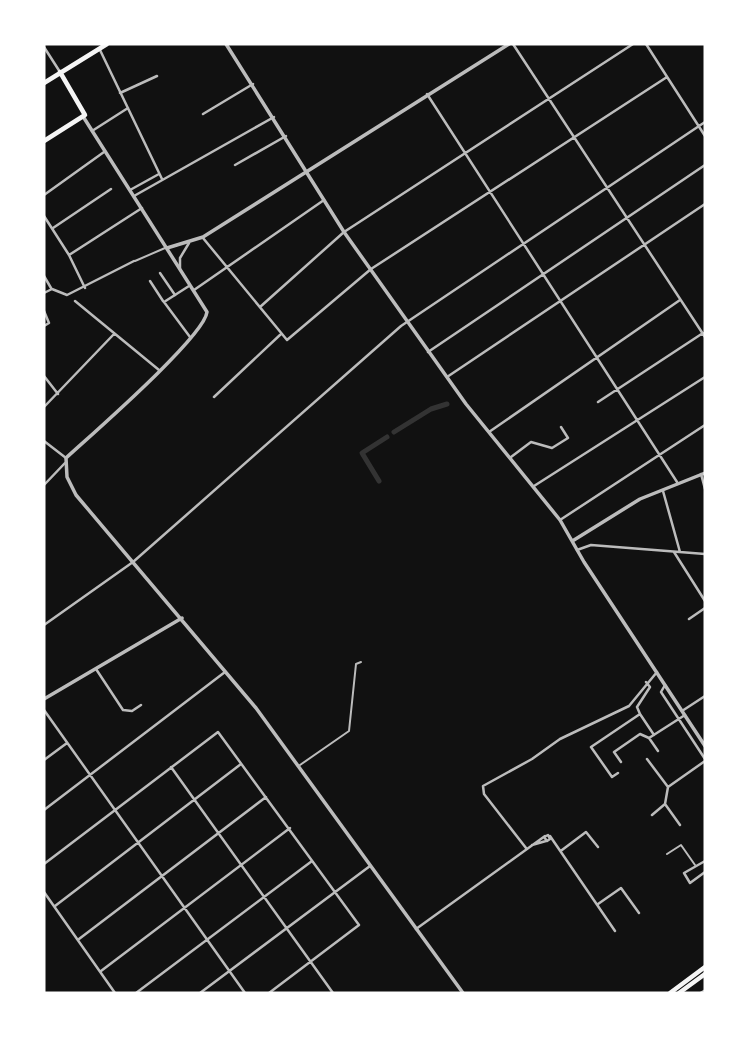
<svg xmlns="http://www.w3.org/2000/svg" width="749" height="1037" viewBox="0 0 749 1037" font-family="'DejaVu Sans',sans-serif">
  <rect width="100%" height="100%" fill="#111"/>
  <g fill="none" stroke-linecap="round" stroke-linejoin="round">
    <path stroke="#333" stroke-width="5" d="M394,432L431,409L447,404
      M379,481L362,453L387,437"/>
    <path stroke="#bcbcbc" stroke-width="2" d="M135,261L165,248
      M300,765L349,731L356,664L361,662
      M667,854L681,845L695,865
      M700,993L705,990"/>
    <path stroke="#bcbcbc" stroke-width="2.5" d="M160,273L175,295
      M44,276L51,288
      M150,281L163,301
      M44,293L52,289L67,295L134,261"/>
    <path stroke="#bcbcbc" stroke-width="2.5" d="M513,44L705,337
      M646,44L705,136
      M44,47L60,72
      M100,50L162,179
      M120,93L157,76
      M427,94L677,482
      M203,114L253,84
      M92,131L128,108
      M235,165L286,136
      M130,190L159,174
      M44,195L104,152
      M134,196L274,117
      M44,216L69,255L85,288
      M53,228L111,189
      M203,238L287,340L371,269L667,77
      M69,255L142,208
      M180,268V258L189,243
      M189,286L164,302L190,337
      M194,290L324,200
      M75,301L159,370
      M260,307L344,232L633,44
      M44,311L49,323L44,326
      M428,352L705,165
      M44,376L58,394
      M447,377L705,204
      M214,397L281,334
      M598,402L703,333
      M44,407L114,334
      M489,432L680,300
      M44,441L66,458
      M511,457L531,442L552,448L568,438L561,427
      M701,474L705,489
      M44,485L65,463
      M534,486L705,377
      M663,491L680,552
      M560,520L705,425
      M577,550L591,545L705,554
      M674,552L705,601
      M689,619L705,608
      M44,625L133,562L401,326L705,122
      M96,669L123,710L132,711L141,705
      M665,685L661,692L705,759
      M44,710L245,993
      M682,711L705,696
      M640,714L637,707L650,687L646,682
      M649,738L685,715
      M647,759L668,787
      M44,760L67,743
      M621,762L614,752L640,734L649,738L658,751
      M171,767L333,993
      M618,773L612,777L591,747L640,714L654,735
      M44,810L225,672
      M652,815L665,804
      M680,825L665,804L668,787L705,761
      M548,835L550,839L547,841L544,837Z
      M550,836L615,931
      M532,845L546,841
      M526,848L484,794L483,786L532,759L560,739L629,706L657,672
      M562,850L586,832L598,847
      M705,861L684,873L690,883L705,872
      M44,864L218,732L359,925L269,993
      M44,892L115,993
      M598,904L621,888L639,913
      M55,906L241,764
      M416,929L545,836
      M79,939L266,797
      M101,971L290,828
      M136,993L312,861
      M200,993L370,866"/>
    <path stroke="#bcbcbc" stroke-width="3.5" d="M226,44L344,232L466,404L560,520L584,562L705,746
      M84,118L207,312C204,337 91,435 66,458L67,477L76,495L256,708L463,993
      M167,248L203,237L509,44
      M574,540L640,499L705,473
      M44,699L182,618"/>
    <path stroke="#f5f5f5" stroke-width="4.5" d="M44,83L107,44
      M44,141L85,115L60,72"/>
    <path stroke="#f5f5f5" stroke-width="4.5" d="M670,993L705,967
      M679,993L705,974"/>
  </g>
  <rect width="749" height="1037" fill="none" stroke="#ffffff" stroke-width="91"/>
</svg>
